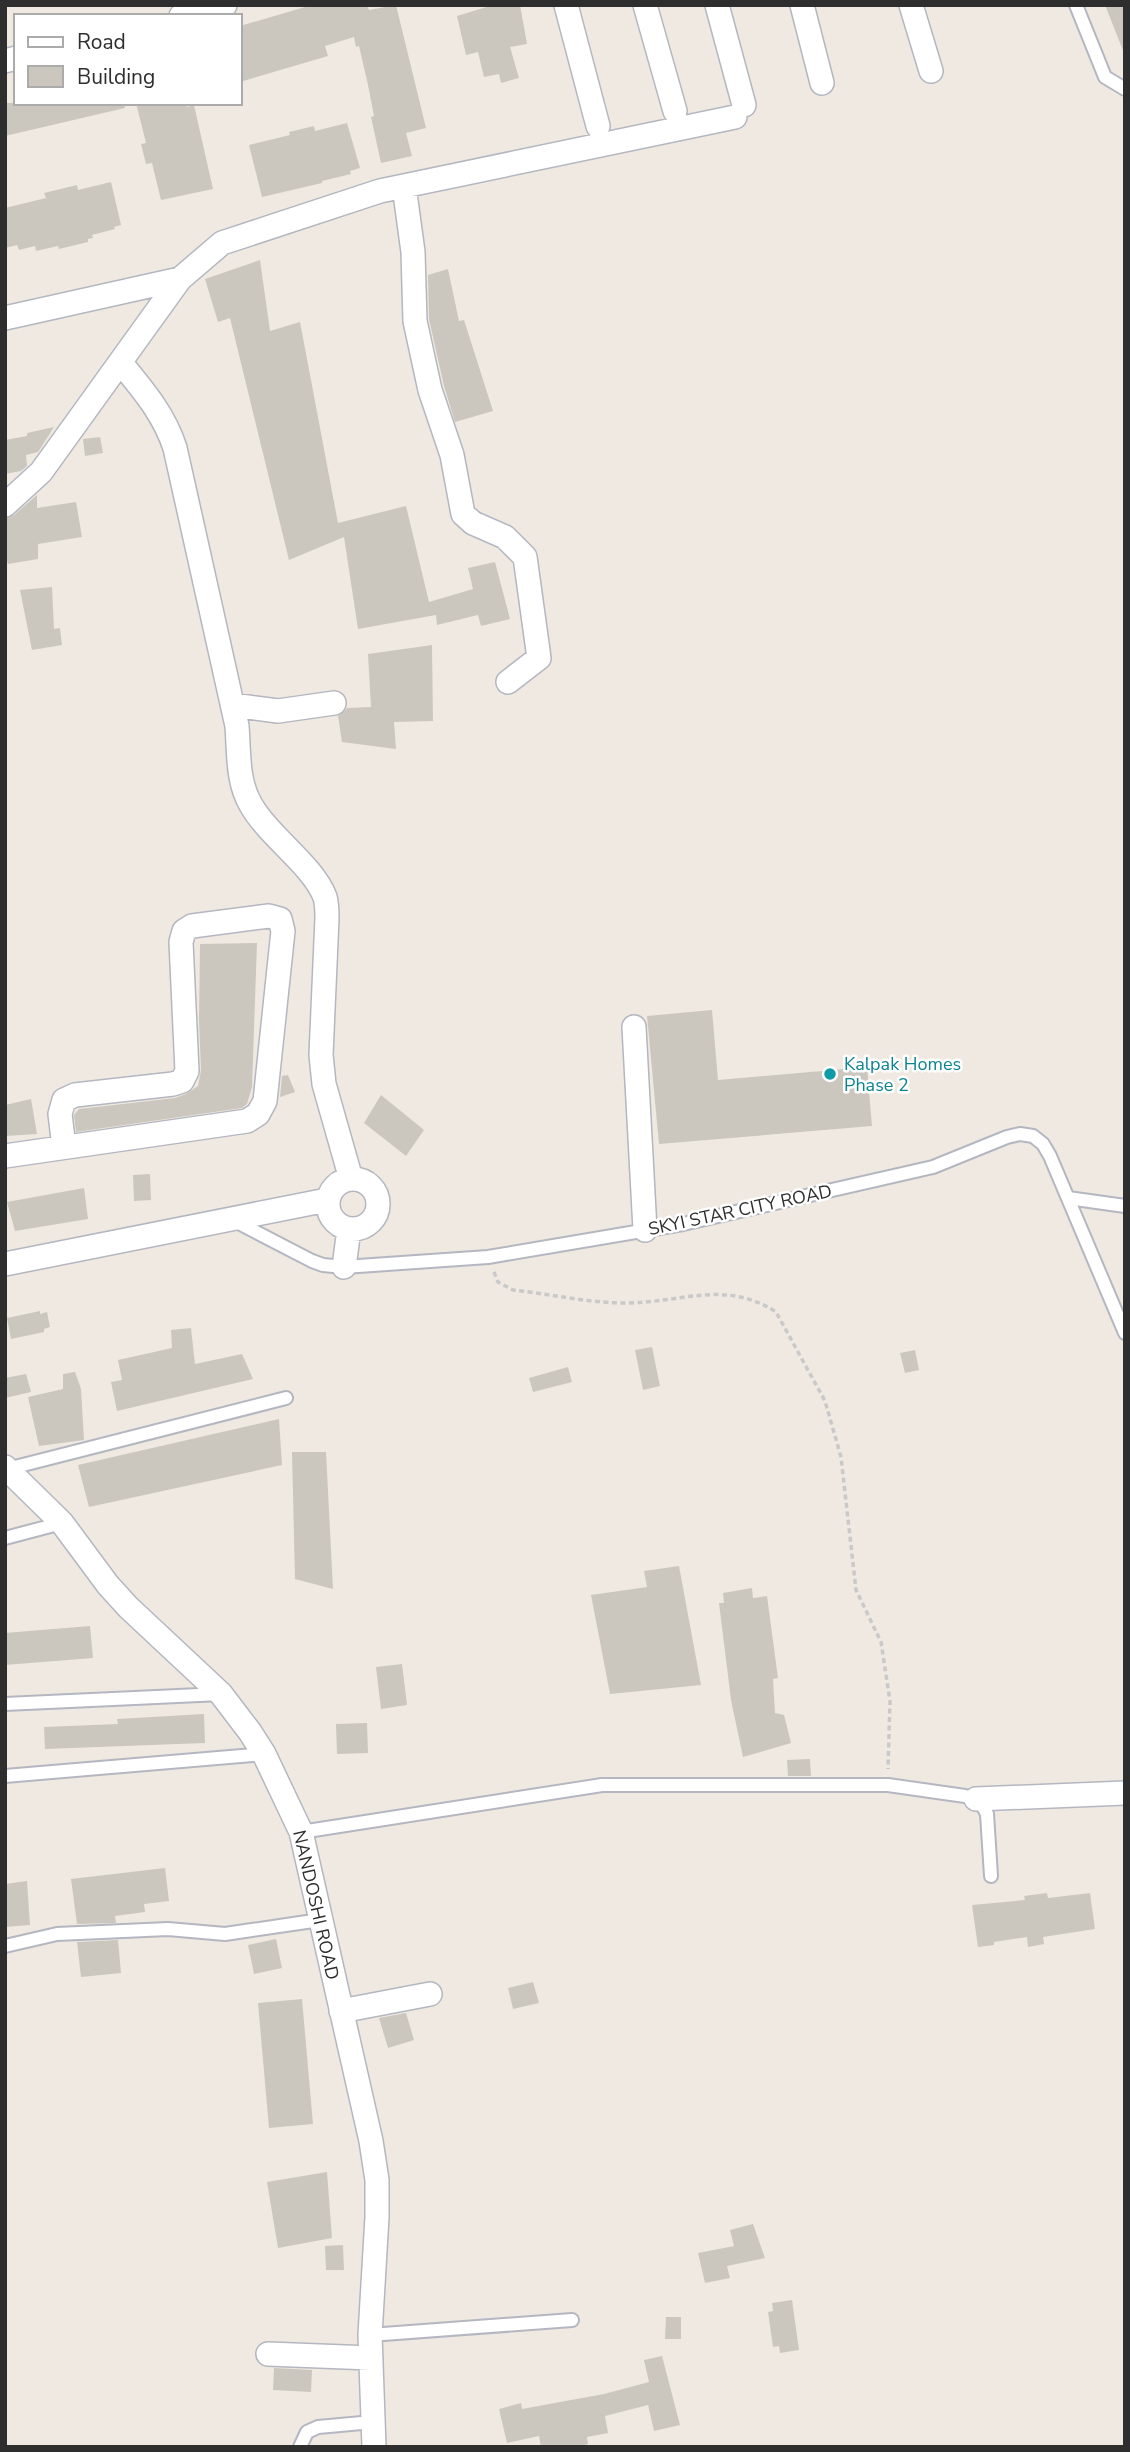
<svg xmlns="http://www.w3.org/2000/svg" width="1130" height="2452" viewBox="0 0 1130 2452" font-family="'Nunito Sans',sans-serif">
  <rect width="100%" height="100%" fill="#efe9e1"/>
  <path fill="#cbc7bf" d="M312,5H367L369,10L396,5L426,128L406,133L412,156L381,163L371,117L374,116L368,85L359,46L356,47L354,37L325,46L328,56L240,82V26Z
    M493,5H520L527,44L510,47L519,78L501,83L499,74L484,77L478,52L466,55L457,16Z
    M1105,5H1125V53H1124Z
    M5,103H124L125,108L5,136Z
    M136,103H186L187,107L194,105L213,189L161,200L152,163L146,164L141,144L146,143Z
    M347,123L360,168L350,171L351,174L322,181V183L262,197L249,145L290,135L289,132L314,126L315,131Z
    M111,182L121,225L114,227L115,229L92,235L93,238L88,239V242L59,249L58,246L36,251L35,246L19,250L17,245L5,248V208L46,198L44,193L77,185L78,190Z
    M260,260L270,331L300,322L338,523L406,506L429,602L473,589L468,568L495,562L510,619L481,626L478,615L437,625L436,615L358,629L344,537L289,560L230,318L218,322L205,279Z
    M448,269L459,321L464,320L493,411L455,422L444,386L429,319L428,275Z
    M54,427L38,452L26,455L27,466L21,471L5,474V440L27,436V433Z
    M100,437L103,453L85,456L83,439Z
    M37,495V508L76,502L82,537L38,544V559L8,564L5,553V519L14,515Z
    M52,587L54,629L60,628L62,645L32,650L20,590Z
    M432,645L433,721L394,722L396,749L342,742L338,716L347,708L371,707L368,654Z
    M257,943L252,1087L247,1104L242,1108L76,1132L74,1115L79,1109L175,1098L186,1094L198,1086L201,1070L199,1020L200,944Z
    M712,1010L718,1080L867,1067L872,1126L659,1144L647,1016Z
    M288,1075L295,1092L280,1097L282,1076Z
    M381,1095L424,1130L406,1156L364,1123Z
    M31,1099L37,1134L5,1136V1105Z
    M150,1174L151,1200L134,1201L133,1175Z
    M84,1188L88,1219L15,1231L7,1202Z
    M40,1311V1314L47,1312L50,1327L44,1329V1332L11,1339L7,1318Z
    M191,1328L195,1364L242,1354L253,1379L117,1411L111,1382L122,1380L118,1360L172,1348L171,1330Z
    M652,1347L660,1386L643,1390L635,1350Z
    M915,1350L919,1370L905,1373L900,1353Z
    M568,1367L572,1382L533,1392L529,1378Z
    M75,1372L81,1389L84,1440L39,1446L28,1397L63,1389V1374Z
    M26,1374L31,1392L5,1398V1378Z
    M279,1419L282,1465L89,1507L78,1465Z
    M292,1452H326L333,1589L295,1579Z
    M679,1566L701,1685L610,1694L591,1595L647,1587L644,1571Z
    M752,1588L753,1598L767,1596L778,1678L773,1679L775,1713L784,1715L791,1743L743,1757L731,1700L719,1603H724L723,1593Z
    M90,1626L93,1658L5,1665V1633Z
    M402,1664L407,1705L381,1709L376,1667Z
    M204,1714L205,1743L45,1749L44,1727L118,1724L117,1719Z
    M367,1723L368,1753L337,1754L336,1724Z
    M810,1759L811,1776H788L787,1760Z
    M165,1868L169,1901L144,1904L145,1912L115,1916L116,1923L77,1924L71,1879Z
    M27,1881L30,1925L5,1927V1884Z
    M1047,1893L1048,1898L1090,1893L1095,1929L1043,1937L1044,1944L1028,1947L1027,1937L994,1942V1945L978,1947L972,1905L1025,1900L1024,1896Z
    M276,1939L282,1968L254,1974L248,1945Z
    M118,1940L121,1973L81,1977L77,1942Z
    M533,1982L539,2003L513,2009L508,1988Z
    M302,1999L313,2124L269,2128L258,2003Z
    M406,2013L414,2040L388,2048L379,2018Z
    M327,2172L332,2238L278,2248L267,2182Z
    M753,2224L765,2258L727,2266L730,2278L705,2283L698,2253L734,2246L730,2230Z
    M343,2245L344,2270H326L325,2246Z
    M792,2300L799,2350L780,2353L779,2346L773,2347L768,2312L773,2311L772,2303Z
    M666,2317H681V2339H665Z
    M662,2356L680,2425L654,2431L648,2405L605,2416L608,2433L587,2437L588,2444L577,2447H541L539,2436L507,2443L499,2409L521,2403L522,2409L604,2394L649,2382L644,2360Z
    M274,2368L312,2370L311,2392L273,2390Z"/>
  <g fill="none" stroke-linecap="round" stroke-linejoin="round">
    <g stroke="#b4b7c1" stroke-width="16">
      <path id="service" d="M1076,5L1105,77L1125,89
        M1068,1198L1125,1206
        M233,1220L312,1261L323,1265L344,1267L488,1257L683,1224L933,1167L1007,1137L1020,1134L1033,1136L1043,1144L1050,1156L1125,1333
        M7,1469L286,1398
        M5,1538L62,1523
        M5,1704L221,1694
        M5,1776L264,1754
        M301,1832L602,1785H888L965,1796C977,1799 982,1803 987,1814L991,1876
        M5,1946L57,1934L168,1929L225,1934L320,1920
        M370,2335L572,2320
        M300,2447L307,2432L318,2427L373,2422"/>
    </g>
    <g stroke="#b4b7c1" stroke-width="26">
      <path id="minor" d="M566,5L598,126
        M645,5L675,111
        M717,5L744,105
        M802,5L822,83
        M911,5L931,71
        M181,16L225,5
        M5,61L16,58
        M404,186L413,252L415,321L430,390L452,455L463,514L473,523L505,537L525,557L539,658L508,682
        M5,318L180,279
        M121,363C143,390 164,414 175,448L237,726C239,752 237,782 251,805C269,837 312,864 325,897C327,904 327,911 327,918L321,1055L324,1084L351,1179
        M5,505L41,472L180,279L222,243L380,191L735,117
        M233,705L278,711L334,703
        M634,1027L645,1230
        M5,1156L247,1121L258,1114L265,1101L283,931L280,919L269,916L192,926L184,931L181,942L187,1071L182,1081L173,1084L75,1095L64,1100L60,1114L64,1147
        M328 1204a25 25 0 1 1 50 0a25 25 0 1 1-50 0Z
        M5,1264L327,1200
        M344,1267L349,1229
        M5,1467L62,1523L108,1585L128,1607L221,1694L250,1732L264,1754L301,1832L371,2141L377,2180V2217L370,2335L374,2447
        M976,1799L1125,1793
        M341,2011L430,1994
        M268,2354L371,2358"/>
    </g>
    <path stroke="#c9c9c9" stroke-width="3.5" stroke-dasharray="5 3.5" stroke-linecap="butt" d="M494,1272L498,1282L513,1290C550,1294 588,1303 625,1303C681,1303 725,1279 776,1312L825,1401L841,1457L856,1590L881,1642L890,1701L888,1769"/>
    <use href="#service" stroke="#fff" stroke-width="12"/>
    <use href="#minor" stroke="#fff" stroke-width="23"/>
  </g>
  <circle fill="#0f9aa8" stroke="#fff" stroke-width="2.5" cx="830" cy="1074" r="7"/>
  <g text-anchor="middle" stroke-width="5" stroke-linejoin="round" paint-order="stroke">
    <g font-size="18" fill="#0d838f" stroke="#fff" text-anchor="start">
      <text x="844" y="1070">Kalpak Homes<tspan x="844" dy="21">Phase 2</tspan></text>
    </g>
    <g font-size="18" fill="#2e2e2e" stroke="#fff">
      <text transform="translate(740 1210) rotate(-12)" y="6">SKYI STAR CITY ROAD</text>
      <text transform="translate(316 1905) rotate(77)" y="6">NANDOSHI ROAD</text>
    </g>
  </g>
  <rect width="1130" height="2452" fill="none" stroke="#2e2e2e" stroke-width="14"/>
  <rect x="14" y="14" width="228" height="91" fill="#ffffff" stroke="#ababab" stroke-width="2"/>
  <rect x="28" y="37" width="35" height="10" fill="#ffffff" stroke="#ababab" stroke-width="2"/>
  <text x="77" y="49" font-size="21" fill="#2e2e2e">Road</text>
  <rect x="28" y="66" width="35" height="21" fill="#cbc7bf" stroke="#ababab" stroke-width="2"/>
  <text x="77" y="84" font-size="21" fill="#2e2e2e">Building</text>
</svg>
